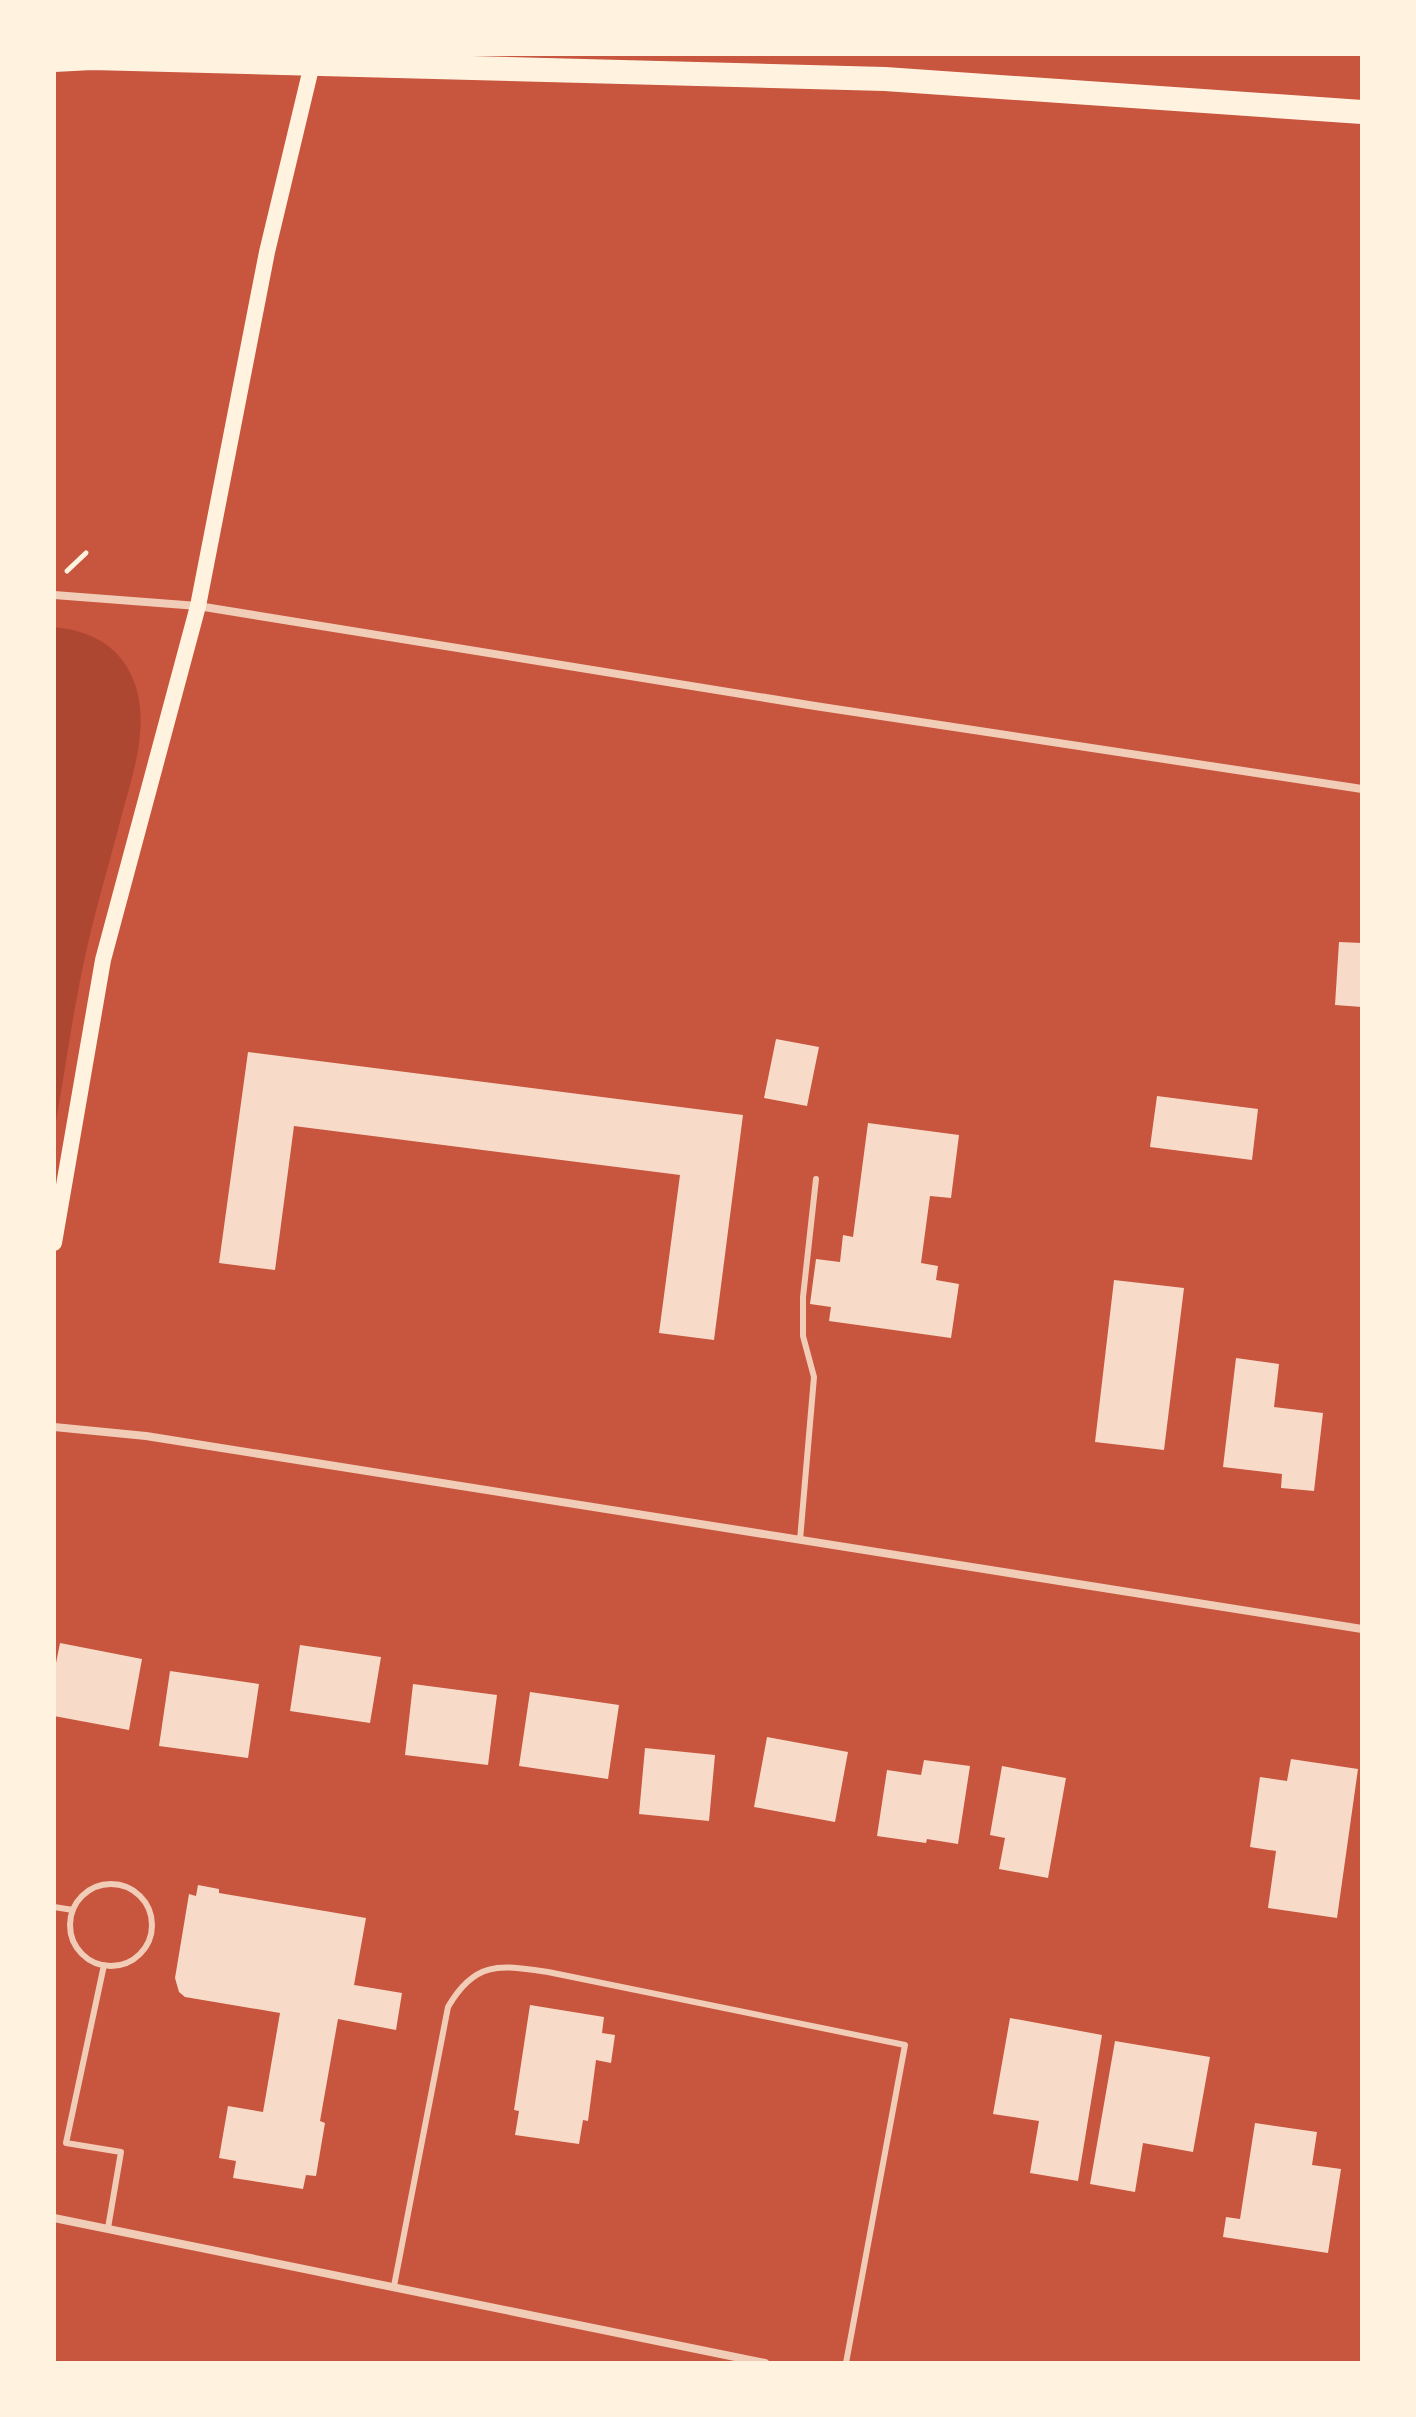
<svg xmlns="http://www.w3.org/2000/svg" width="1416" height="2417" viewBox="0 0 1416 2417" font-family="'Space Grotesk',sans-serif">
  <rect width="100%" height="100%" fill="#c8553d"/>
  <path fill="#ae4732" d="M54,627C93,631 123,647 136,687C149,731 132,776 121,818C110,861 97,904 87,948C73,1009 65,1072 54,1133Z"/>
  <path fill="#f7dbc8" d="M1339,942L1362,943V1007L1335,1005Z
    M776,1039L819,1047L807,1106L764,1098Z
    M248,1052L743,1115L714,1340L659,1333L680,1175L294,1126L275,1270L219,1263Z
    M1157,1096L1258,1109L1252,1160L1150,1147Z
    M868,1123L959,1135L951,1198L930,1196L921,1263L938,1266L936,1280L959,1284L951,1338L829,1321L831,1307L810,1304L816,1259L840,1262L843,1235L853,1237Z
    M1114,1280L1184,1288L1164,1450L1095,1442Z
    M1236,1358L1279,1364L1274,1407L1323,1413L1314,1491L1281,1488L1282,1474L1223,1467Z
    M60,1643L142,1659L129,1730L54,1716V1673Z
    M300,1645L381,1657L370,1723L290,1711Z
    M170,1671L259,1684L248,1758L159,1746Z
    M413,1684L497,1695L488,1765L405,1755Z
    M530,1692L619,1705L608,1779L519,1766Z
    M767,1737L848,1752L835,1822L754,1807Z
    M645,1748L715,1755L709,1821L639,1814Z
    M1291,1759L1358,1769L1337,1918L1268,1908L1276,1851L1250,1847L1260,1777L1287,1781Z
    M924,1760L970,1766L958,1844L927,1839L926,1843L877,1836L887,1770L921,1775Z
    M1002,1766L1066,1778L1048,1878L999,1869L1005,1838L990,1835Z
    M198,1885L219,1889V1893L366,1918L354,1985L402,1993L396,2030L338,2019L320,2121L325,2123L316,2176L306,2175L303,2189L233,2178L236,2161L219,2158L228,2106L263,2112L280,2013L185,1997L179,1992L175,1978L189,1894L196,1896Z
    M530,2005L604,2017L602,2033L615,2035L611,2063L596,2060L588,2121L583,2120L579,2144L515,2135L519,2111L514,2110Z
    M1010,2018L1102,2035L1078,2181L1030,2173L1039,2121L993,2114Z
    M1115,2041L1210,2057L1193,2152L1143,2143L1135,2192L1090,2184Z
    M1255,2123L1317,2132L1312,2165L1341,2169L1328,2253L1223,2237L1226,2217L1240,2219Z"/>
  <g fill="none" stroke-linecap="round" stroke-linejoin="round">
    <path stroke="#fff3e0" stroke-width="5" d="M67,571L86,553"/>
    <path stroke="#f1ccb7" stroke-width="6" d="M800,1540L814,1377L803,1336V1297L816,1179
      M70 1925a41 41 0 1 1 82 0a41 41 0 1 1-82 0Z
      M54,1907L73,1910
      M104,1965L66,2143L121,2152L108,2228
      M394,2286L448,2007C475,1960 500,1965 548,1972L905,2045L846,2363"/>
    <path stroke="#f1ccb7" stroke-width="8" d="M54,595L198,606L815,706L1362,789
      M54,1427L146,1436L1362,1629
      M54,2218L765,2363"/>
    <path stroke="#fff3e0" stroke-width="16" d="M54,1243L103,960L198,606L267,252L314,56"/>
    <path stroke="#fff3e0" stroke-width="24" d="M54,60L92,58L885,79L1362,112"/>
  </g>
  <rect width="1416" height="2417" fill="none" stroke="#fff3e0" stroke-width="112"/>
</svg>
